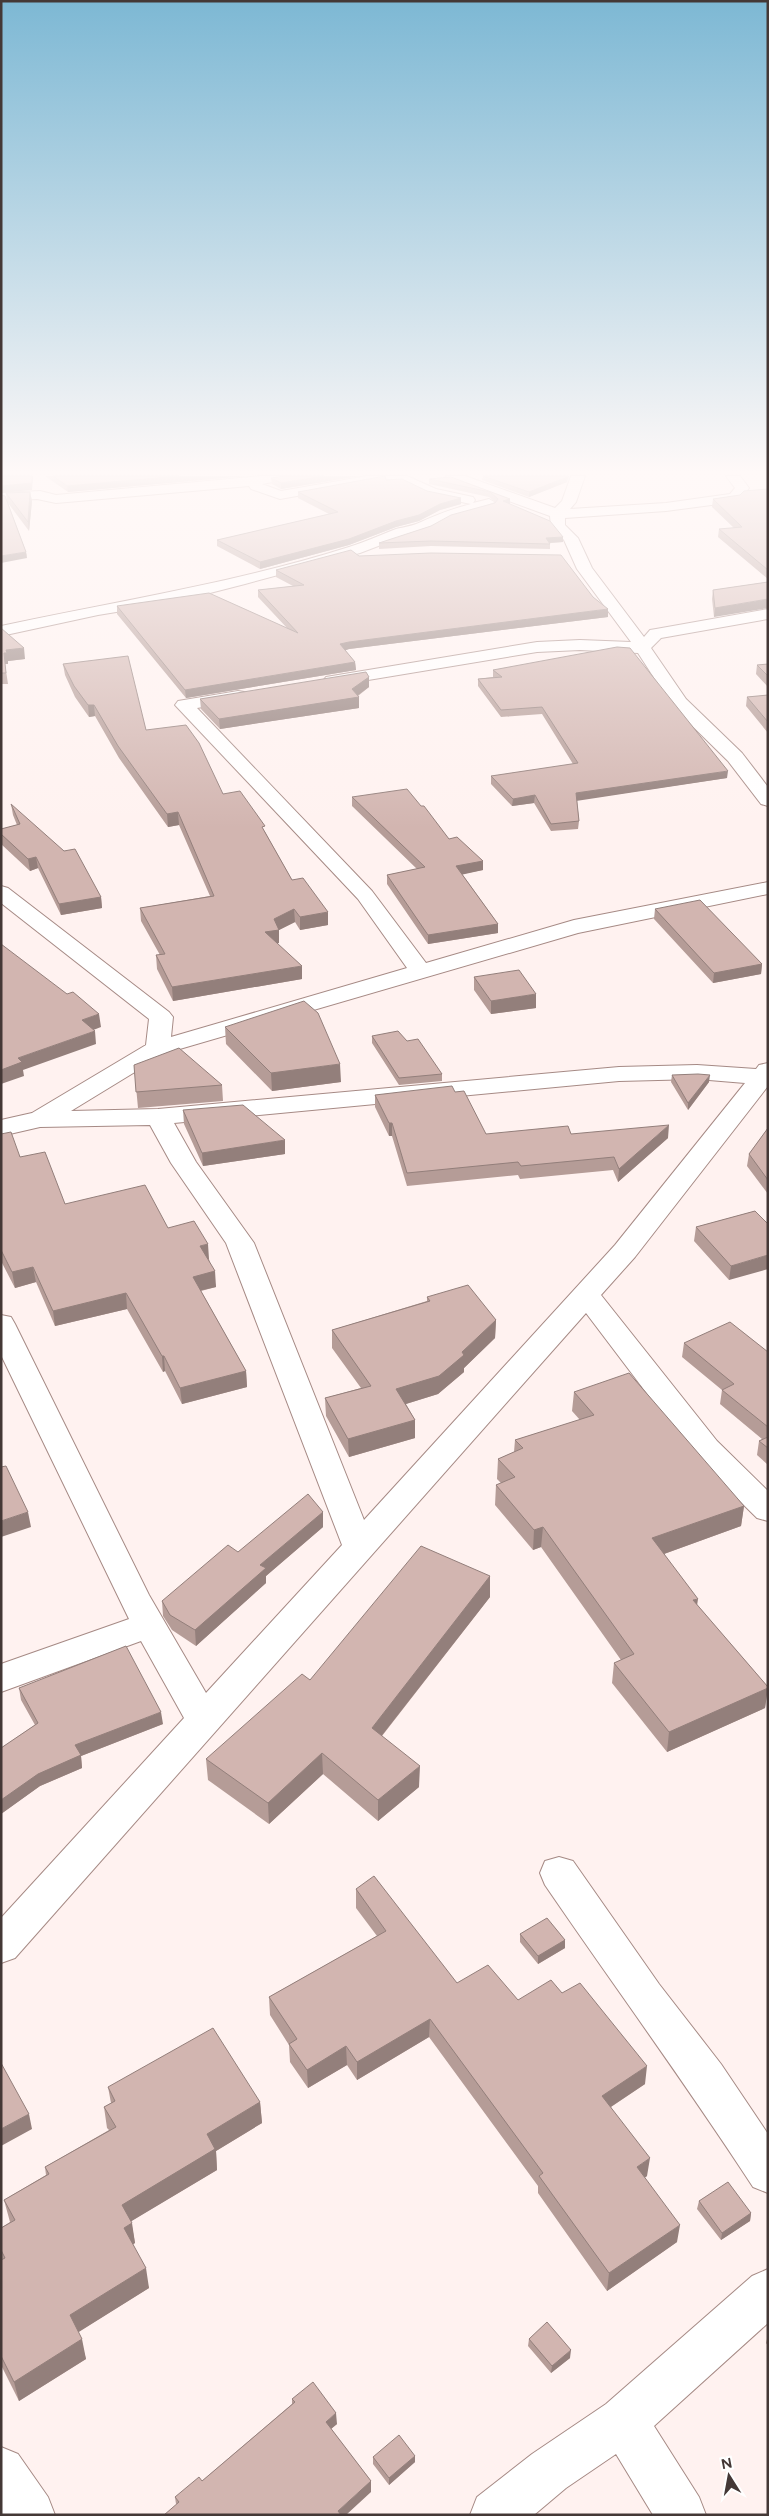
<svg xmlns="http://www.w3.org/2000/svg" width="769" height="2516" viewBox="0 0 769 2516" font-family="Figtree,sans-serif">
  <rect width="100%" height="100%" fill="#fff2f0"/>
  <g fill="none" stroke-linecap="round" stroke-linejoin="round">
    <g stroke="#a68a85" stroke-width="2">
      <path id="minor" d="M261,476H291L289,479L262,484L281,491L367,476H407L436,489L473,497L475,500L473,503L489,499L496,503L494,506L450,518L430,529L407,535L360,553L245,584L171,603L98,615L1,636V626C118,601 236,583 349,547C365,542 380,535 396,529C404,527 413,526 421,522C439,514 451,509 471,504L427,495L392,479L280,499L251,489L249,486L56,503L37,499L1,501V493L40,491L56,495Z
        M446,476H465L555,508L562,501L571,476H585L576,502L570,509L666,503L730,494L735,488L726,476H740L749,488L739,501L734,502L666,511L565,518V525L578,538L592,568L644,637L650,630L656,629L768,609V619L661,638L651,648L686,699L742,753L768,787V806L761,804L728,761L673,707L638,653L580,650L537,652L332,686L326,685L323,681L326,677L332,676L537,642L580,640L631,642L577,569L564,540L551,526L550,516L448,479Z
        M238,691L244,692L247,696L244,700L197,708L372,891L426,963L574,920L768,882V894L578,933L166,1053L71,1111L158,1109L619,1067L697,1065L756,1069L759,1065L768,1063V1086L635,1257L601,1295L717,1441L768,1491V1521L757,1518L695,1457L586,1313L15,1958L1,1963V1918L184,1718L141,1641L1,1692V1664L129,1619L1,1355V1315L11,1317L15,1324L149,1595L206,1693L342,1545L226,1243L171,1163L150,1125L40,1127L1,1136V1120L32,1113L146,1045L149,1019L1,903V886L8,888L169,1012L173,1017L171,1037L407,968L358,899L175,705L178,701ZM697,1079L745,1083L615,1245L364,1520L254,1243L196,1162L174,1123L619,1081Z
        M559,1857L573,1861L659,1984L721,2064L768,2134V2193L753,2187C686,2084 614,1986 545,1885L540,1873L545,1861Z
        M768,2269V2323L654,2426L699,2497L706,2515H653L616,2454L566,2488L534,2515H470L477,2497L532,2454L606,2404L752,2276Z
        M1,2447L18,2454L48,2497L55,2515H1Z"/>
    </g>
    <use href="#minor" fill="#fff" fill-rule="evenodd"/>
  </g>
  <path fill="#b59c97" d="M45,476H246L68,492Z
    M285,476H359L281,489L272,484L271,478Z
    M483,476L567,482L529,497L482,480Z
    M451,477L510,499V504H509L563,537V542L550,543V549L431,546L379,549V543L431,526L495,502L489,497L429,484V479Z
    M386,480L427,491L461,504L440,510L419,521L396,527L349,545L260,569L217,546V540L329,514L298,498V492Z
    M768,489V579L718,537L719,529L734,528L712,507L713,499L740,495Z
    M30,492L32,501L29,531L8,503L26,552L27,558L7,502L6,493Z
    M359,556L608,617L349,649L345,650L355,662L356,670L186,698L117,614V606L287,628L258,597V590L293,586L276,577V570Z
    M768,582L714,617L712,599L713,590Z
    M1,628L25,659L8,661V664H5L8,684H1Z
    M63,664L146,730L223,794L265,832L292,880L328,925L300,930L295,922L279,930V943H277L302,979L173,1001L157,969L156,955H160L141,921L140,908L210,896L179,825L168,827L119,758L95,716L89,717L75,697L65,675Z
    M768,664V687L756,674L757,665Z
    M493,670L727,778L577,800L579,821L578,829L551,831L534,803L512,806L491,784V776L573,764L542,714L501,717L478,686V679L493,677Z
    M369,677V687L358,696L359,697V708L220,729L201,709L200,699Z
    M768,695V733L746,706L747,697Z
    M352,797L449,839L483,861V870L462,874L498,924V933L428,944L387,884V875L417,869L352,806Z
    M11,804L101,897L102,908L61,915L38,868L30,871L1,844V829L17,825L13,815Z
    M655,909L762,964L761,974L713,983L654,919Z
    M474,977L536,1008L491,1014L474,990Z
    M225,1027L341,1082L272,1091L226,1044Z
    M372,1036L407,1041L442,1074V1081L399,1085L372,1043Z
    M134,1065L222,1085L223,1101L138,1108Z
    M672,1075L709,1082L688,1110L671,1082Z
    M455,1092L486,1134H571L668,1138L618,1182L613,1170L520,1179L518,1175L407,1186L392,1136H389L375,1107V1095Z
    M183,1110L285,1154L203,1166L184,1124Z
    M768,1128V1194L747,1166L749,1154Z
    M1,1134L20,1157L65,1204L168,1228L209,1259L216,1287L201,1291L246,1371L247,1387L182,1404L165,1371L163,1372L127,1309L55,1326L36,1282L15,1288L1,1261Z
    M755,1211L729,1280L694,1241L696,1227Z
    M427,1297L496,1320L495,1338L464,1368V1372L438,1394L406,1404L415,1420V1438L349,1457L326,1416L325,1398L361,1388L332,1348V1330L427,1301Z
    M684,1343L768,1352V1465L757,1455L759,1441L762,1439L720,1404L722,1390L682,1357Z
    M574,1392L744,1506L741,1526L664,1554L697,1605L768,1687L765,1708L667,1752L612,1683L614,1663L621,1660L541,1547L533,1550L495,1505L496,1485L501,1483L497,1479L498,1459L514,1452L515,1440L580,1420L572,1411Z
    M323,1512V1527L266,1576V1583L196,1646L172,1630L163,1616L162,1601L238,1552Z
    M490,1576V1597L382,1736L419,1787L378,1821L323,1774L269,1824L208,1780L206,1759L310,1680Z
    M19,1688L163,1724L81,1756L82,1768L40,1786L1,1814V1748L35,1725L21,1700Z
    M356,1889L457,1983L518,2000L562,1993L645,2084L611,2107L647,2176L644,2178L677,2242L607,2291L538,2193V2186L429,2037L357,2080L347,2065L308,2088L290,2062L289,2045L270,2015L269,1997L377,1936L356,1908Z
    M520,1934L565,1940V1948L538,1964L520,1942Z
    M108,2087L260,2102L262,2123L216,2151L217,2170L131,2221L135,2243L133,2244L149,2288L78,2332L86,2359L19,2401L1,2365V2228L10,2222L4,2200L46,2175L45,2167L109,2130L107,2128L104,2107L111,2103Z
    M699,2201L751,2213L750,2221L721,2240L697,2209Z
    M768,2335V2346L766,2343Z
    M529,2339L570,2358L551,2373L528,2346Z
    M292,2399L337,2424L331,2429L371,2481V2492L176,2504L175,2497L202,2481L292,2404Z
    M415,2456V2462L389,2485L373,2464V2457Z"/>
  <path fill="#937f7b" d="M32,476H33L32,490L1,493V486Z
    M179,476H246L68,492L67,486Z
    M324,476H359L281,489V483Z
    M568,476H569L567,482L529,497V492Z
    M30,492L32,501L29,531L28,522Z
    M461,498V504L440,510L419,521L396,527L349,545L260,569V562L396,521L440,504Z
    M510,499V504L503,506V501Z
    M563,537V542L546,543V538Z
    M26,552L27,558L1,563V556Z
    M768,599V608L714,617L715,608Z
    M608,609V617L349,649L341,652L340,644L349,642Z
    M24,648L25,659L8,661V664H5L4,653L6,650Z
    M355,662L356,670L186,698L185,690Z
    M369,677V687L354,698L359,697V708L220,729L219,719L352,689Z
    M88,705H94L95,716L89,717Z
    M728,771L727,778L576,801V793Z
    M535,795L534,803L512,806L513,799Z
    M178,812L179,825L168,827L167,814Z
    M36,857L38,868L30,871L28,859Z
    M483,861V870L456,876V866Z
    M101,897L102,908L61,915L59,904Z
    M294,909L295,922L279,930V943L266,945L265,932L274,919Z
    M328,912V925L300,930V917Z
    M498,924V933L428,944V935Z
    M762,964L761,974L713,983L714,973Z
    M302,966V979L173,1001L172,987Z
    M536,994V1008L491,1014V1001Z
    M99,1014L101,1027L83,1034L82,1020Z
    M95,1031L96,1044L23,1070L24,1076L1,1084V1070L18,1058Z
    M340,1064L341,1082L272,1091L271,1073Z
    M710,1075L709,1082L688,1110V1103Z
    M389,1123H392V1136H389Z
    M669,1125L668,1138L618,1182L619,1169Z
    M285,1140V1154L203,1166L202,1153Z
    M208,1244L209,1259L201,1261L200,1246Z
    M768,1255V1269L729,1280L731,1266Z
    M33,1267L36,1282L15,1288L12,1272Z
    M215,1271L216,1287L194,1292L193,1277Z
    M126,1293L127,1309L55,1326L53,1311Z
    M496,1320L495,1338L464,1368V1372L438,1394L396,1407V1389L462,1352Z
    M162,1356H164L165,1371L163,1372Z
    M246,1371L247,1387L182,1404L180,1388Z
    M415,1420V1438L349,1457L348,1439Z
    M744,1506L741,1526L650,1559L652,1538Z
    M28,1512L31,1527L1,1537V1521Z
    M323,1512V1527L266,1576V1583L196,1646L195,1630L260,1565Z
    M543,1527L541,1547L533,1550L534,1530Z
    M490,1576V1597L372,1748V1728Z
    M698,1599L695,1619L693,1600Z
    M768,1688L765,1708L667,1752L669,1732Z
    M161,1712L163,1724L81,1756L82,1768L40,1786L1,1814V1800L75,1745Z
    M322,1753L323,1774L269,1824L268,1803Z
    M420,1766L419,1787L378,1821V1800Z
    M565,1940V1948L538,1964V1956Z
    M430,2019L429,2037L357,2080V2062Z
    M346,2046L347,2065L308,2088L307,2070Z
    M647,2066L645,2084L600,2114L602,2096Z
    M260,2102L262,2123L216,2151L217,2170L125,2225L122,2205L207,2134Z
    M29,2114L32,2129L1,2146V2129Z
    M650,2158L647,2176L634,2185L637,2167Z
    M751,2213L750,2221L721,2240L722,2233Z
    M132,2223L135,2243L127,2248L124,2228Z
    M680,2225L677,2242L607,2291L609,2273Z
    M146,2268L149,2288L74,2335L70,2315Z
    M82,2339L86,2359L19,2401L14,2382Z
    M571,2350L570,2358L551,2373L552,2366Z
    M336,2413L337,2424L326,2433V2422Z
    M415,2456V2462L389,2485V2478Z
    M371,2481V2492L346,2515H338V2511Z"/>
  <path fill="#d2b5b0" stroke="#937f7b" d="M1,476H32V483L1,486Z
    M53,476H179L67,486Z
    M285,476H324L281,483L271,478Z
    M385,476L386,480L402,479L427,491L461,498L440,504L419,515L396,521L349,539L260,562L217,540L338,512L298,492Z
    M483,476H568L567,477L529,492Z
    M451,477L510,499L503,501L550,521L563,537L546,538L550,544L431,541L379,543L431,526L451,515L495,503L498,499L490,492L429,479Z
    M768,489V570L719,529L742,527L713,499L740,495L744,491Z
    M30,492L28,522L6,493Z
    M1,495L5,496L26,552L1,556Z
    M351,550L359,556L431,553L561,555L593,597L608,609L349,642L340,644L355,662L185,690L117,606L209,593L298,633L258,590L304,585L276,570Z
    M768,582V599L715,608L713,590Z
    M1,628L24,648L6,650L7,653H4L6,673H1Z
    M617,647L630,648L728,771L576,793L579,821L551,824L535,795L513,799L491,776L578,763L542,707L501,710L478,679L502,677L493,670Z
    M128,656L146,730L186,725L199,743L223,794L240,791L265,826L262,827L292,880L303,878L328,912L300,917L294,909L274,919L279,930L265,932L302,966L172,987L156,955L165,954L140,908L214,896L178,812L167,814L118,746L94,705H88L74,686L63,664Z
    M768,664V676L757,665Z
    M366,672L369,677L352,689L359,697L219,719L200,699Z
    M768,695V722L747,697Z
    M407,789L421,806H424L449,839L457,837L483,861L456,866L498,924L428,935L387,875L425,867L352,797Z
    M11,804L64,851L75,849L101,897L59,904L36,857L28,859L1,834V829L20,824Z
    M700,900L762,964L714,973L655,909Z
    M1,944L67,994L73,992L99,1014L82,1020L95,1031L18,1058L22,1062L1,1070Z
    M519,970L536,994L491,1001L474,977Z
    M304,1001L318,1013L340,1064L271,1073L225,1027Z
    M398,1031L407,1041L418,1039L442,1074L399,1078L372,1036Z
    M179,1048L222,1085L136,1092L134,1065Z
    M698,1074L710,1075L688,1103L672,1075Z
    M452,1086L455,1092L464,1091L486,1134L568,1126L571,1134L669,1125L619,1169L614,1157L521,1166L518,1162L407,1173L392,1123H389L375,1095Z
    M243,1105L285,1140L202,1153L183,1110Z
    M768,1128V1180L749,1154Z
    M11,1132L20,1157L45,1152L65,1204L145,1185L168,1228L194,1221L208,1244L200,1246L215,1271L193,1277L246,1371L180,1388L164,1356H162L126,1293L53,1311L33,1267L12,1272L1,1250V1134Z
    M755,1211L768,1224V1255L731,1266L696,1227Z
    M468,1285L496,1320L462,1352L464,1355L439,1376L396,1389L415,1420L348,1439L325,1398L371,1386L332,1330L430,1301L427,1297Z
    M730,1322L768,1352V1427L722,1390L734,1384L684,1343Z
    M629,1373L744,1506L652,1538L698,1599L693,1600L768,1687V1688L669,1732L614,1663L634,1654L543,1527L534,1530L496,1485L515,1477L498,1459L523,1448L515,1440L594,1415L574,1392Z
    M768,1437V1448L759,1441Z
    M6,1466L28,1512L1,1521V1467Z
    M308,1494L323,1512L260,1565L266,1568L195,1630L170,1615L162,1601L228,1545L238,1552Z
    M421,1546L490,1576L372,1728L420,1766L378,1800L322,1753L268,1803L206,1759L302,1674L310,1680Z
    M126,1646L161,1712L75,1745L81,1755L38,1774L1,1800V1748L38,1723L19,1688Z
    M374,1876L457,1983L488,1965L518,2000L551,1980L562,1993L580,1983L647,2066L602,2096L650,2158L637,2167L680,2225L609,2273L539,2176L543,2173L430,2019L357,2062L346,2046L307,2070L289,2044L297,2039L269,1997L386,1931L356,1889Z
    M547,1918L565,1940L538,1956L520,1934Z
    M213,2028L260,2102L207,2134L215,2149L122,2205L132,2223L124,2228L146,2268L70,2315L82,2339L14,2382L1,2356V2260L5,2258L1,2250V2228L15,2220L4,2200L49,2174L45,2167L116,2127L104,2107L115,2101L108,2087Z
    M1,2063L29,2114L1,2129Z
    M728,2182L751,2213L722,2233L699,2201Z
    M547,2322L571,2350L552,2366L529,2339Z
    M313,2382L336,2413L326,2422L371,2481L338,2511L341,2515H164L179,2502L175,2497L199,2477L202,2481L295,2402L292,2399Z
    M399,2435L415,2456L389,2478L373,2457Z"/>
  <linearGradient id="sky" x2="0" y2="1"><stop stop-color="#7db8d4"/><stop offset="0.57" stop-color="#fff9f8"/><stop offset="1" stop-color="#fff9f8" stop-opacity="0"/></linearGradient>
  <rect width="769" height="828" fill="url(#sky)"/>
  <rect width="769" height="2516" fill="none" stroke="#443836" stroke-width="5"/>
  <g transform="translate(729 2476) rotate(349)" stroke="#ffffff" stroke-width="4" paint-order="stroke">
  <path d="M0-4L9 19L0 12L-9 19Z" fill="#443836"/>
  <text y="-8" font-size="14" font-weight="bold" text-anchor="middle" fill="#443836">N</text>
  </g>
</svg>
